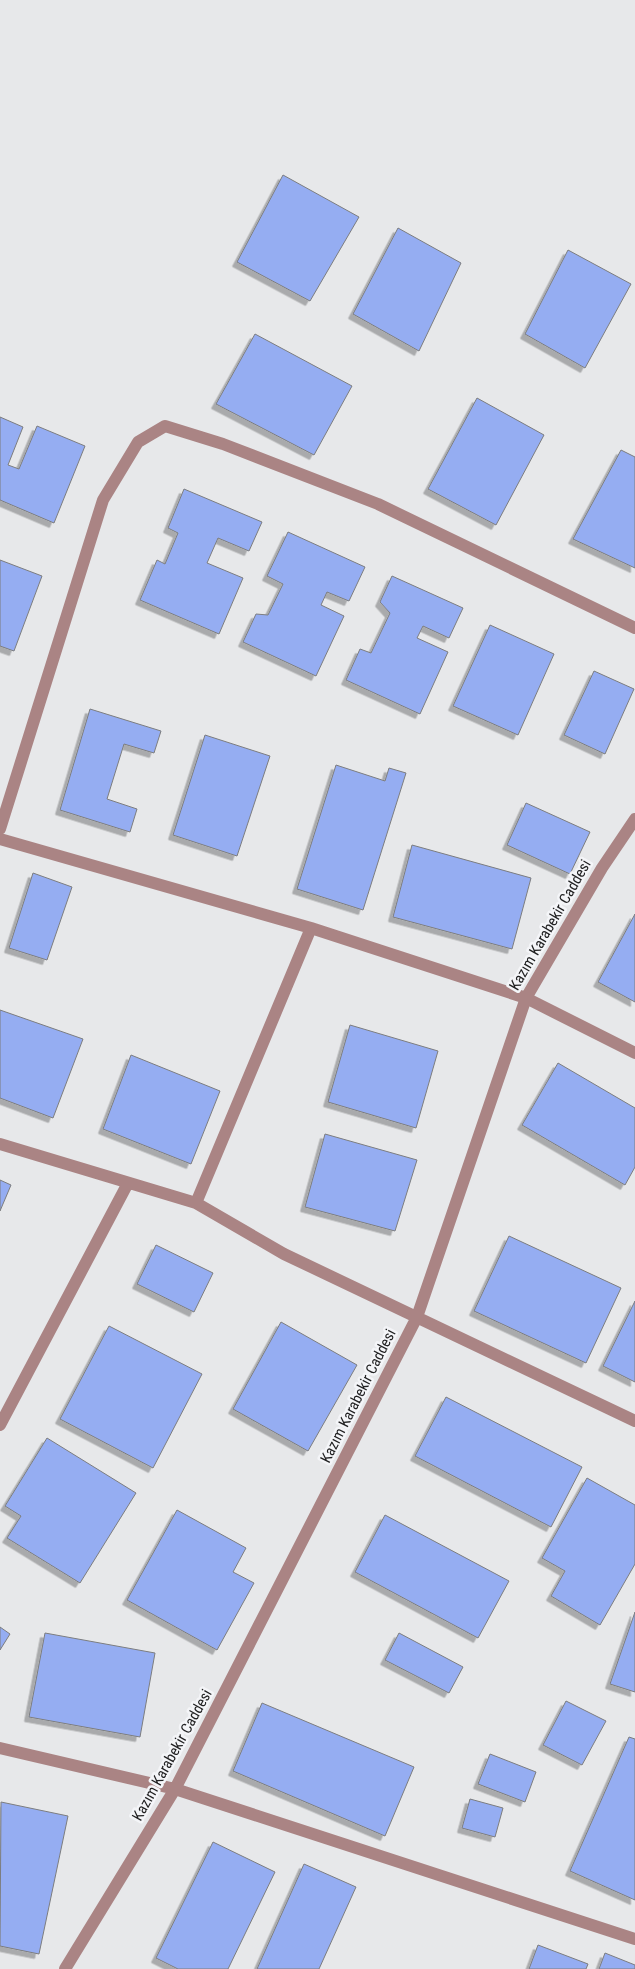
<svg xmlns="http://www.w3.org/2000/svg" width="635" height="1969" viewBox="0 0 635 1969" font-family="'Roboto Condensed',sans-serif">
  <defs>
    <filter id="shadow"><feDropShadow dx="-4.5" dy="4.5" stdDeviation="0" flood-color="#0004"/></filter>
  </defs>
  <rect width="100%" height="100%" fill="#e7e8ea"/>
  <path fill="#95adf2" stroke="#7c7d7f" filter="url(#shadow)" d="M283,175L359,217L310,301L237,262Z
    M398,228L461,263L419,351L353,314Z
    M568,250L631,284L585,368L525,334Z
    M255,334L352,386L314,455L216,404Z
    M477,398L544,435L496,525L428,489Z
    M0,417L23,427L8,465L19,469L37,426L85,446L54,523L0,500Z
    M621,450L635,457V568L573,539Z
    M184,489L262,522L249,551L218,538L207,563L243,578L219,634L140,600L157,560L165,564L178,533L168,528Z
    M288,532L365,567L349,601L327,592L321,605L344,616L316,676L243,642L256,614L268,615L283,584L267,576Z
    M0,560L42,576L14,651L0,646Z
    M392,576L463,608L449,638L423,626L417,638L448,652L420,714L346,680L360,649L371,653L390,613L380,602Z
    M490,625L554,654L518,735L453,706Z
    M594,671L634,689L605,754L564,735Z
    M90,709L161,731L154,753L124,744L107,799L137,809L130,832L60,810Z
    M205,735L270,756L237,856L173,835Z
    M336,765L385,781L389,768L406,773L363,910L297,889Z
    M526,803L590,832L570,874L507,845Z
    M412,845L531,878L512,949L393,917Z
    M33,873L72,887L47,960L9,948Z
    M635,914V1002L598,982Z
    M0,1010L83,1039L53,1118L0,1098Z
    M350,1025L438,1051L416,1128L328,1102Z
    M131,1055L220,1091L191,1164L103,1129Z
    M558,1063L635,1108V1167L625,1185L522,1125Z
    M325,1134L417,1160L395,1231L305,1207Z
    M0,1180L11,1185L0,1211Z
    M509,1236L621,1288L586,1363L474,1311Z
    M156,1245L213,1273L194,1312L137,1284Z
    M635,1301V1382L603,1366Z
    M281,1322L357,1365L308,1451L233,1409Z
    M109,1326L202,1374L153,1468L60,1419Z
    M446,1397L582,1467L551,1527L415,1456Z
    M47,1438L136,1493L80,1583L7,1538L21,1516L5,1506Z
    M587,1478L635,1505V1564L600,1625L551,1596L565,1571L542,1558Z
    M177,1510L246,1548L233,1572L254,1583L217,1650L127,1600Z
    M385,1515L509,1581L478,1638L355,1572Z
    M635,1612V1692L610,1684Z
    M0,1627L10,1634L0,1650Z
    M45,1633L155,1653L140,1737L29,1717Z
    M399,1633L463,1667L449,1693L385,1660Z
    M566,1701L606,1721L582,1765L543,1745Z
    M262,1703L414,1767L385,1836L233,1771Z
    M629,1737L635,1739V1900L570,1871Z
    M490,1754L536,1772L525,1802L478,1784Z
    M470,1799L503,1808L495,1837L462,1828Z
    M1,1802L68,1816L39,1954L0,1946Z
    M213,1842L275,1872L228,1969H178L156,1958Z
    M304,1864L356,1887L319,1969H257Z
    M538,1945L588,1964L586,1969H529Z
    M605,1953L635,1965V1969H599Z"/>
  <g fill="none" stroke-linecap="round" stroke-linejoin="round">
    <path stroke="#aa8484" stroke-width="12" d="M0,829L103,500L138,442L165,426L223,444L378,504L635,628
      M0,839L311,928L196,1203
      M311,928L526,998L635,1053
      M0,1144L196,1203L284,1254L635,1421
      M0,1425L128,1183
      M0,1748L175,1789L635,1939
      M65,1969L175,1789L417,1317L526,998L602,868L635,819"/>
  </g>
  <g text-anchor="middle" stroke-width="5" stroke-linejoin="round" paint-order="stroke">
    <g font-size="15" fill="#212122" stroke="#f4f5f8">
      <text transform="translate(550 925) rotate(-60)" y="5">Kazım Karabekir Caddesi</text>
      <text transform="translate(358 1396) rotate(-63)" y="5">Kazım Karabekir Caddesi</text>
      <text transform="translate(172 1755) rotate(-61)" y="5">Kazım Karabekir Caddesi</text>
    </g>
  </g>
</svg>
